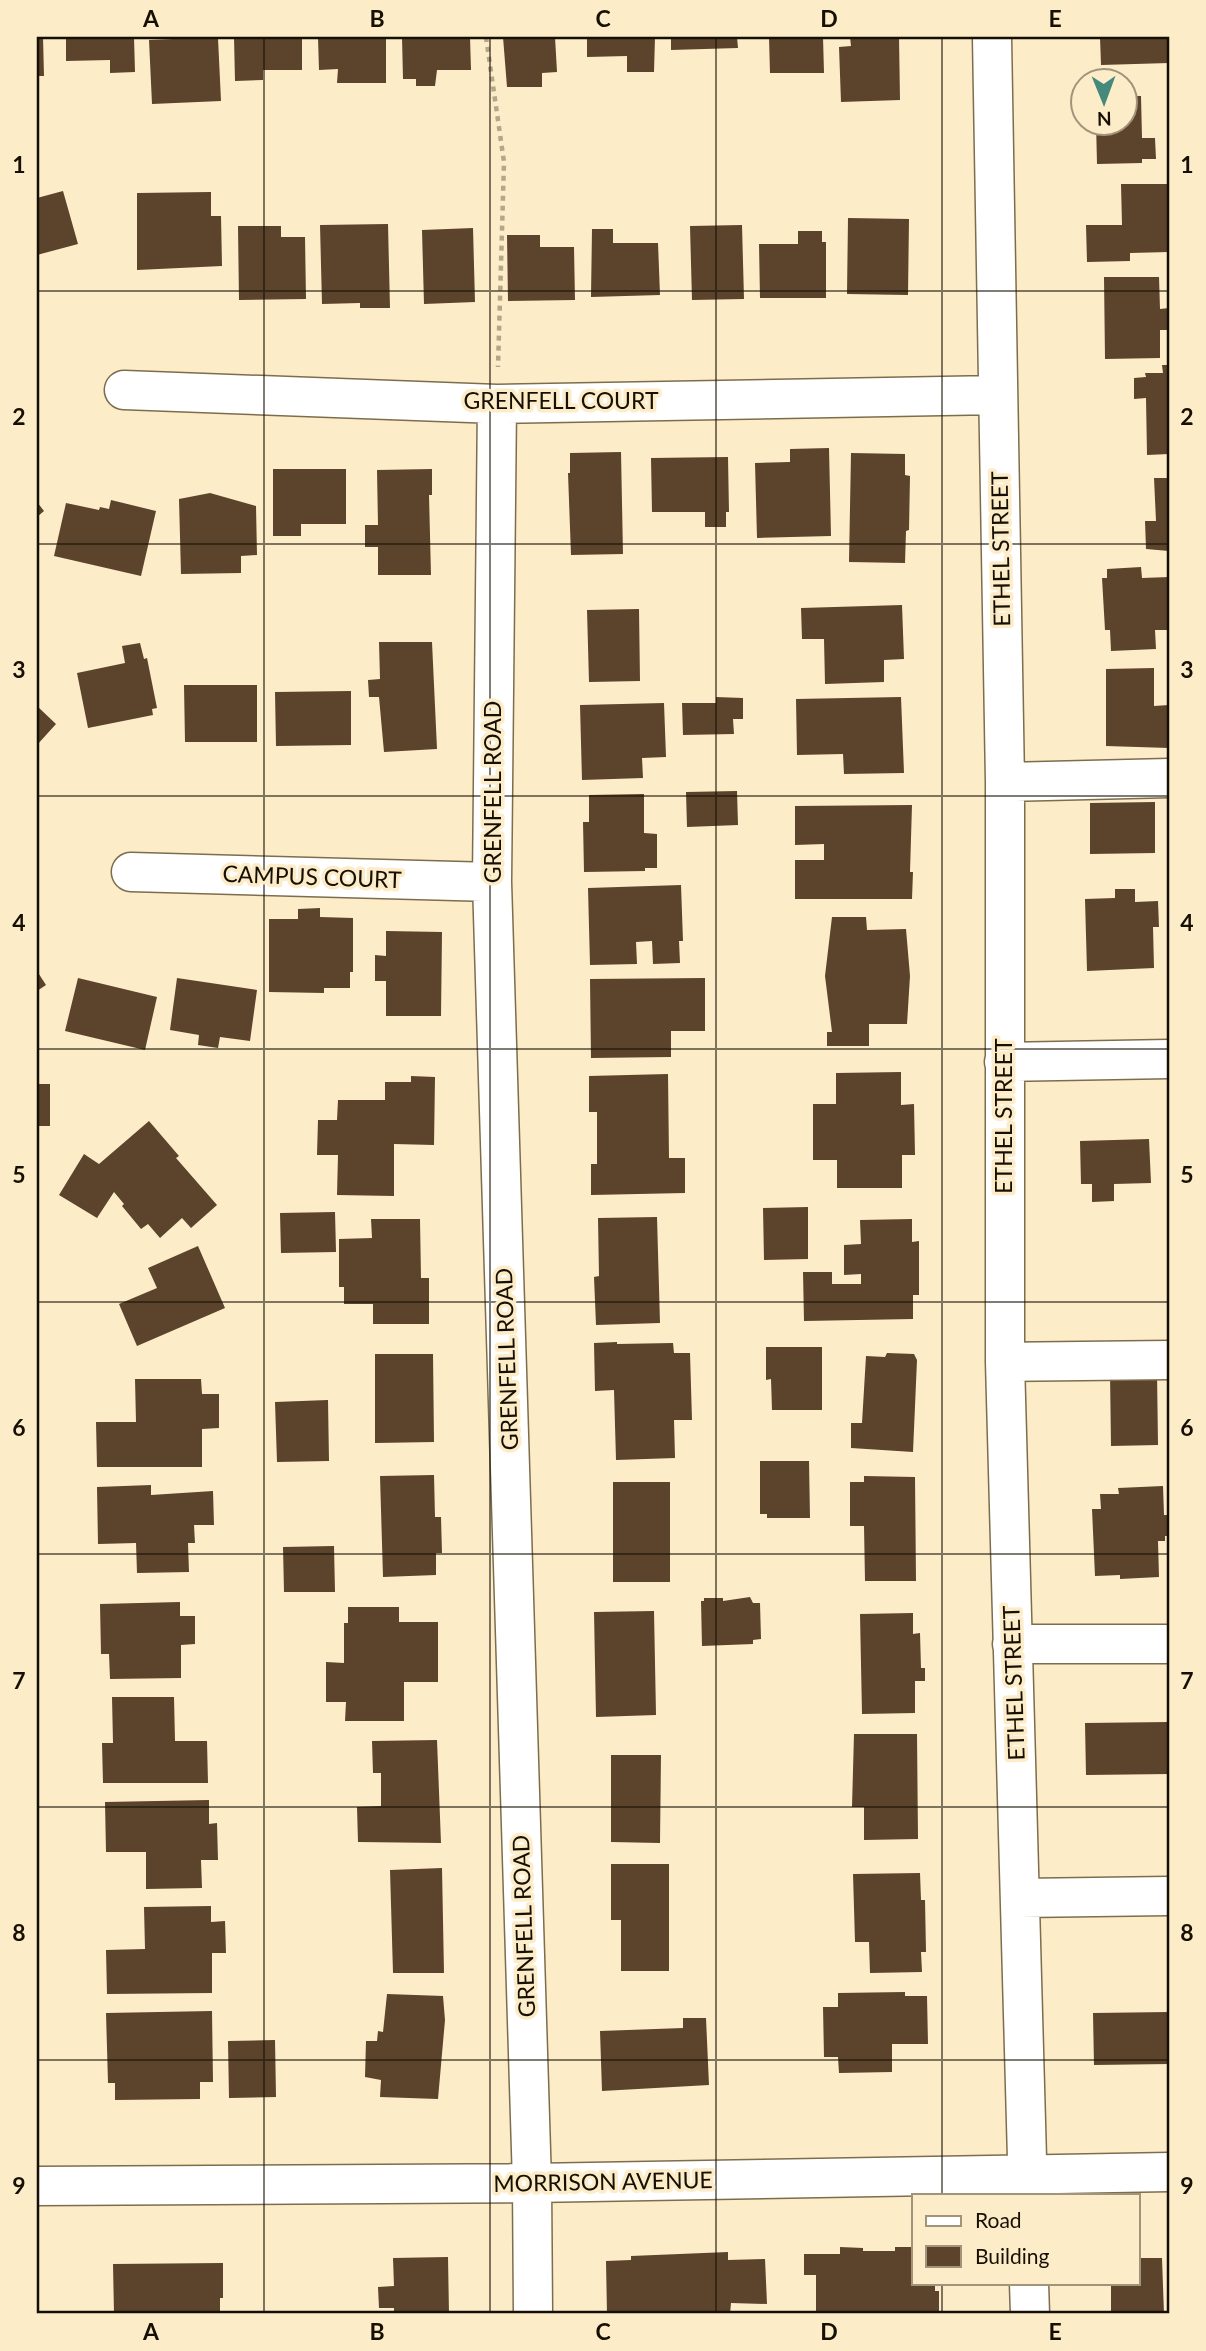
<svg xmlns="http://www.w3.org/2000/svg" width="1206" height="2351" viewBox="0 0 1206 2351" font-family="Lato,sans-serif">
  <rect width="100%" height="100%" fill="#fdecc8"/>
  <path fill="#5c432c" d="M37,37H43L44,76H37Z
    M66,37H134L135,72L110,73V60L66,61Z
    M173,37L218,38L221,101L152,104L149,40L173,39Z
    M234,37H302V70H263V80L235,81Z
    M318,37H386V83H337L338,69L319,70Z
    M402,37H470L471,70H437L435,86H416V79H403Z
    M503,37H555L557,72L542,73V87H507Z
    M587,37H655L654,72H627V56L587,57Z
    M671,37H737L738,48L671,50Z
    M769,37H823L824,73H770Z
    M850,37H899L900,100L841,102L839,47L851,46Z
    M1100,37H1169V63L1101,65Z
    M1126,96H1141L1142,138H1155L1156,159H1142V163L1097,164L1096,122H1126Z
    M1121,184H1169V252L1130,253V261L1087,262L1086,225H1122Z
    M63,191L78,244L37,255V198Z
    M211,192V216H221L222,266L137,270V193Z
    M848,218L909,219L908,295L847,294Z
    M388,224L390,308H360V303L322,304L320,225Z
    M742,225L744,299L692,300L690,226Z
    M238,226H281V237H305L306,299L239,300Z
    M473,228L475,302L424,304L422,230Z
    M592,229H613V243H658L660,295L591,297Z
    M798,231H822V242H826V298H760L759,244H798Z
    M507,235H540V247H574L575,300L508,301Z
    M1104,277H1159L1160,309L1169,308V330H1160V358L1105,359Z
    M1162,365H1169V454L1147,455L1146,398L1134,399V378L1146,377L1145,373H1163Z
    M829,448L831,536L757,538L755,463L790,462V449Z
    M621,452L623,554L571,555L568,473H570V453Z
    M851,453L905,454V475L910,476L909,530L906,531L905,563L849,562Z
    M728,457L729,512H726V527H705V512H652L651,458Z
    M273,469H346V524H301V536H273Z
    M432,469V495H429L431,575H378V547H365V525H378L377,470Z
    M1154,478H1169V551L1146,549L1145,521H1156Z
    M210,493L256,506L257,555L241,556V573L181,574L179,499Z
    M111,500L156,511L141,576L54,556L66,503L99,510L100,507L109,509Z
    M37,502L44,511L37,517Z
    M1141,567L1142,578L1169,577V630H1155L1156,649L1111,651L1110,630H1105L1102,578H1107V569Z
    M902,605L904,659L884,660V682L825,684L824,639H802L801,608Z
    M639,609L640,681L589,682L587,610Z
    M379,642H432L437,749L384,752L379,697H369L368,680L380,679Z
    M140,643L144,659L147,658L157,708L152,709L153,715L88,728L77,673L125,663L122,646Z
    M1154,668V706L1169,705V748L1106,746V669Z
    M184,685H257V742H185Z
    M351,691V745L276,746L275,692Z
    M716,697L743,698V719H733L734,734L683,735L682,703H716Z
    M901,697L904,773L844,774L843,754L797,755L796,699Z
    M664,703L666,757L642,758L643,778L582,780L580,705Z
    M37,706L56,724L37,745Z
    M737,791L738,825L687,827L686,792Z
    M644,794V833L657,834V868H645V871L584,872L583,822H589V795Z
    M1155,802V853L1090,854V803Z
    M912,805L910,872H913L912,899H795V860H824V844L795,845V806Z
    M681,885L683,941H679L680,963L653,964L652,941L636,942L637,964L590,965L588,888Z
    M1115,889H1135V902L1158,901L1159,927H1153L1154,968L1087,971L1085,899L1115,898Z
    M320,908V917L353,918V972H350V988H324V993L269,992V919H298V909Z
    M832,917H866L867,930L906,929L910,976L907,1024H869V1046H827V1032H832L825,976Z
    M386,931L442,932L441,1016H386V981H375V955L386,956Z
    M37,971L46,985L37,991Z
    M78,978L157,997L145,1050L65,1031Z
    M177,978L257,990L250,1041L220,1037L218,1048L198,1045L199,1035L170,1030Z
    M705,978V1031H671V1057L591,1058L590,979Z
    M901,1072V1105L914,1104L915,1155H902V1188H837V1160H813V1104H836V1073Z
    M668,1074L669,1158H685V1193L591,1195V1164H597V1112H589V1076Z
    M411,1076L435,1077L434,1145L394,1144V1196L337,1195L338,1155H317L318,1120H337L338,1100H385V1082H411Z
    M37,1084H50V1126H37Z
    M149,1121L179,1156L176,1158L217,1205L191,1228L182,1218L160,1238L148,1224L141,1229L122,1206L124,1204L114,1192L97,1218L59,1195L84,1154L99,1164Z
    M1149,1139L1151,1183L1114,1184V1201L1092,1202V1184H1081L1080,1141Z
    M808,1207V1259L764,1260L763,1208Z
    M335,1212L336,1252L281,1253L280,1213Z
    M657,1217L660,1323L596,1325L594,1277L599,1276L598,1218Z
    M371,1219H420L421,1278H429V1324H373V1304H344V1287H339V1239L372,1238Z
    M912,1219V1242L919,1241V1295H913V1319L804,1321L803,1272H832V1284H861V1274L844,1275V1245L861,1244L860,1220Z
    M198,1246L225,1308L137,1346L119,1304L157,1288L148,1268Z
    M617,1342V1344L673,1343L674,1353H690L692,1420H674L675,1458L616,1460L614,1390L595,1391L594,1343Z
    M766,1347H822V1410H772L771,1379L766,1380Z
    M887,1353L914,1354L917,1360L913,1452L851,1448V1423H862L866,1356L885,1357Z
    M375,1354H433L434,1442L375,1443Z
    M1157,1372L1158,1445L1111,1446L1110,1373Z
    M135,1379H201L202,1394H219V1428L202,1429V1467H97L96,1422H136Z
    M328,1400L329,1461L277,1462L275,1402Z
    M760,1461H809L810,1518H767V1514H760Z
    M434,1475L435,1517H441L442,1553H436V1575L383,1577L380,1476Z
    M864,1476L915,1477L916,1581H865L864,1526H850V1482H864Z
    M613,1482H670V1582H613Z
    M151,1485V1495L213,1491L214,1525H194L195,1543H188L189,1572L137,1573L136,1543L98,1544L97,1487Z
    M1163,1486L1164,1515H1168L1169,1536H1165V1541H1158L1159,1577L1120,1579V1575L1095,1576L1092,1509H1101L1100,1494H1119L1118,1488Z
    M334,1546L335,1592H284L283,1547Z
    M750,1597L753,1603H760L761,1639L753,1640V1644L702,1646L701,1601H704V1598H723V1601Z
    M180,1602V1616H195V1644L181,1645V1678L110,1679L109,1654H101L100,1604Z
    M348,1607H399V1622H438V1682H404V1721H345L346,1702H326V1662L344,1663V1623H348Z
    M654,1611L656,1715L596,1717L594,1612Z
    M913,1613V1634L920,1633L921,1668H925V1681H915V1713L862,1714L860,1614Z
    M112,1697H174L175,1741H207L208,1783H103L102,1743H113Z
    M1169,1722V1774L1086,1775L1085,1723Z
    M854,1734H917L918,1839L864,1840V1807H852Z
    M437,1740L441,1843L358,1842L357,1807L381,1806V1773H373L372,1741Z
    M611,1755H661L660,1843L611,1842Z
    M209,1800V1824L217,1823L218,1860H201L202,1888L146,1889V1852H106L105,1802Z
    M611,1864H669V1971H621V1920H611Z
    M442,1868L444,1973H393L390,1870Z
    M920,1873L921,1900H925L926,1952H921L922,1972L870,1973L869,1942H855L853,1874Z
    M211,1906V1922L225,1921L226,1953H212V1993L107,1994L106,1950L145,1949L144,1907Z
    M905,1992V1996H927L928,2044H892V2072L839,2073L838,2057H824L823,2007H838V1993Z
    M387,1994L443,1996L445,2020L438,2099L380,2097L381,2080L365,2077L366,2041H377L378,2031L383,2032Z
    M212,2011L213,2082H200V2099L115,2100V2083H108L106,2013Z
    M1169,2012V2064L1094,2065L1093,2013Z
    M683,2018H706L709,2085L602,2091L600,2031L683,2028Z
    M275,2040L276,2097L229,2098L228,2041Z
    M840,2247L863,2248V2251H895V2247H914V2283H935V2291H939V2314H816V2275H804V2254H840Z
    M728,2252V2260L765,2259L767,2304L731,2303L730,2314H607L606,2261L631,2260V2256Z
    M448,2257L449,2314H394V2308H379L378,2287L394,2286L393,2258Z
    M1138,2258H1162L1164,2314H1111V2283H1138Z
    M223,2263V2298H220V2314H114L113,2264Z"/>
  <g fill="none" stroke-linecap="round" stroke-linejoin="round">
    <g stroke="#7c6d4d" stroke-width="41">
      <path id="minor" d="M992,37L1005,782V1362L1028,2195
        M124,390L497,404L998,395
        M497,404L492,882L532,2183L533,2314
        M1005,782L1169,778
        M131,872L492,882
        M1004,1062L1169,1059
        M1005,1362L1169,1360
        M1012,1644H1169
        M1021,1898L1169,1896
        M37,2186L532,2183L1169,2172
        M1029,2283L1030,2314"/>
    </g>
    <path stroke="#b3a689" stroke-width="4.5" stroke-dasharray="5 5" stroke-linecap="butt" d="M486,37L504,162L498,367"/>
    <use href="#minor" stroke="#fff" stroke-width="38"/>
  </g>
  <path fill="none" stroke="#161004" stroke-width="2" stroke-opacity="0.55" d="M264,37V2314M490,37V2314M716,37V2314M942,37V2195M37,291H1169M37,544H1169M37,796H1169M37,1049H1169M37,1302H1169M37,1554H1169M37,1807H1169M37,2060H1169M942,2283V2314"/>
  <g text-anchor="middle" stroke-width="7" stroke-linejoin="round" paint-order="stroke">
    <g font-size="23" fill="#161004" stroke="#fdecc8">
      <text x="561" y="409">GRENFELL COURT</text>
      <text transform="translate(1001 549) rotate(-91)" y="8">ETHEL STREET</text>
      <text transform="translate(493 792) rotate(-90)" y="8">GRENFELL ROAD</text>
      <text transform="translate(312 877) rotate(2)" y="8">CAMPUS COURT</text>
      <text transform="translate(1004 1116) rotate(-90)" y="8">ETHEL STREET</text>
      <text transform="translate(507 1359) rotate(-92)" y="8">GRENFELL ROAD</text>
      <text transform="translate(1014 1683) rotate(-92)" y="8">ETHEL STREET</text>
      <text transform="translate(524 1926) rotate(-92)" y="8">GRENFELL ROAD</text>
      <text transform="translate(603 2182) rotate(-1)" y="8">MORRISON AVENUE</text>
    </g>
  </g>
  <rect width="1206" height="2351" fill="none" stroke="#fdecc8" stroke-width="77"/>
  <rect x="912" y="2194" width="228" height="91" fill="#fdecc8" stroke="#a1947a" stroke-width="2"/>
  <rect x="926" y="2216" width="35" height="10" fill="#ffffff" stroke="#a1947a" stroke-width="2"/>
  <text x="975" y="2228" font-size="21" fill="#161004">Road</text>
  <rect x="926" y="2246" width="35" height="21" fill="#5c432c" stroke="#a1947a" stroke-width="2"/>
  <text x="975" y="2264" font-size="21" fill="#161004">Building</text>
  <g transform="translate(1104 102) rotate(179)"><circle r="33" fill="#fdecc8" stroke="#a1947a" stroke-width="2"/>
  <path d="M0-5L12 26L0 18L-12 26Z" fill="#45897d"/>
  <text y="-10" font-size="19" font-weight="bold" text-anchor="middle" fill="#161004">N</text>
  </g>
  <rect x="38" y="38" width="1130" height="2274" fill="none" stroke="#161004" stroke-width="2.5"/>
  <g font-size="23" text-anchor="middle" font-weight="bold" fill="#161004">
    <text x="151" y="27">A</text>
    <text x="377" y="27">B</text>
    <text x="603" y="27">C</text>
    <text x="829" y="27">D</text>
    <text x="1055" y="27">E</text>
    <text x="19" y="173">1</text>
    <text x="1187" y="173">1</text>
    <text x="19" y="425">2</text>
    <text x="1187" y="425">2</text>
    <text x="19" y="678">3</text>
    <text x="1187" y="678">3</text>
    <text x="19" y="931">4</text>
    <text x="1187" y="931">4</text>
    <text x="19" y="1183">5</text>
    <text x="1187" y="1183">5</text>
    <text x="19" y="1436">6</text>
    <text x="1187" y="1436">6</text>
    <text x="19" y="1689">7</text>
    <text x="1187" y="1689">7</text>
    <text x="19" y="1941">8</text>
    <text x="1187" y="1941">8</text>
    <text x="19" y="2194">9</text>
    <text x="1187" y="2194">9</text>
    <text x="151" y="2340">A</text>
    <text x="377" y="2340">B</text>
    <text x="603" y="2340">C</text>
    <text x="829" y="2340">D</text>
    <text x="1055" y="2340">E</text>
  </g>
</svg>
